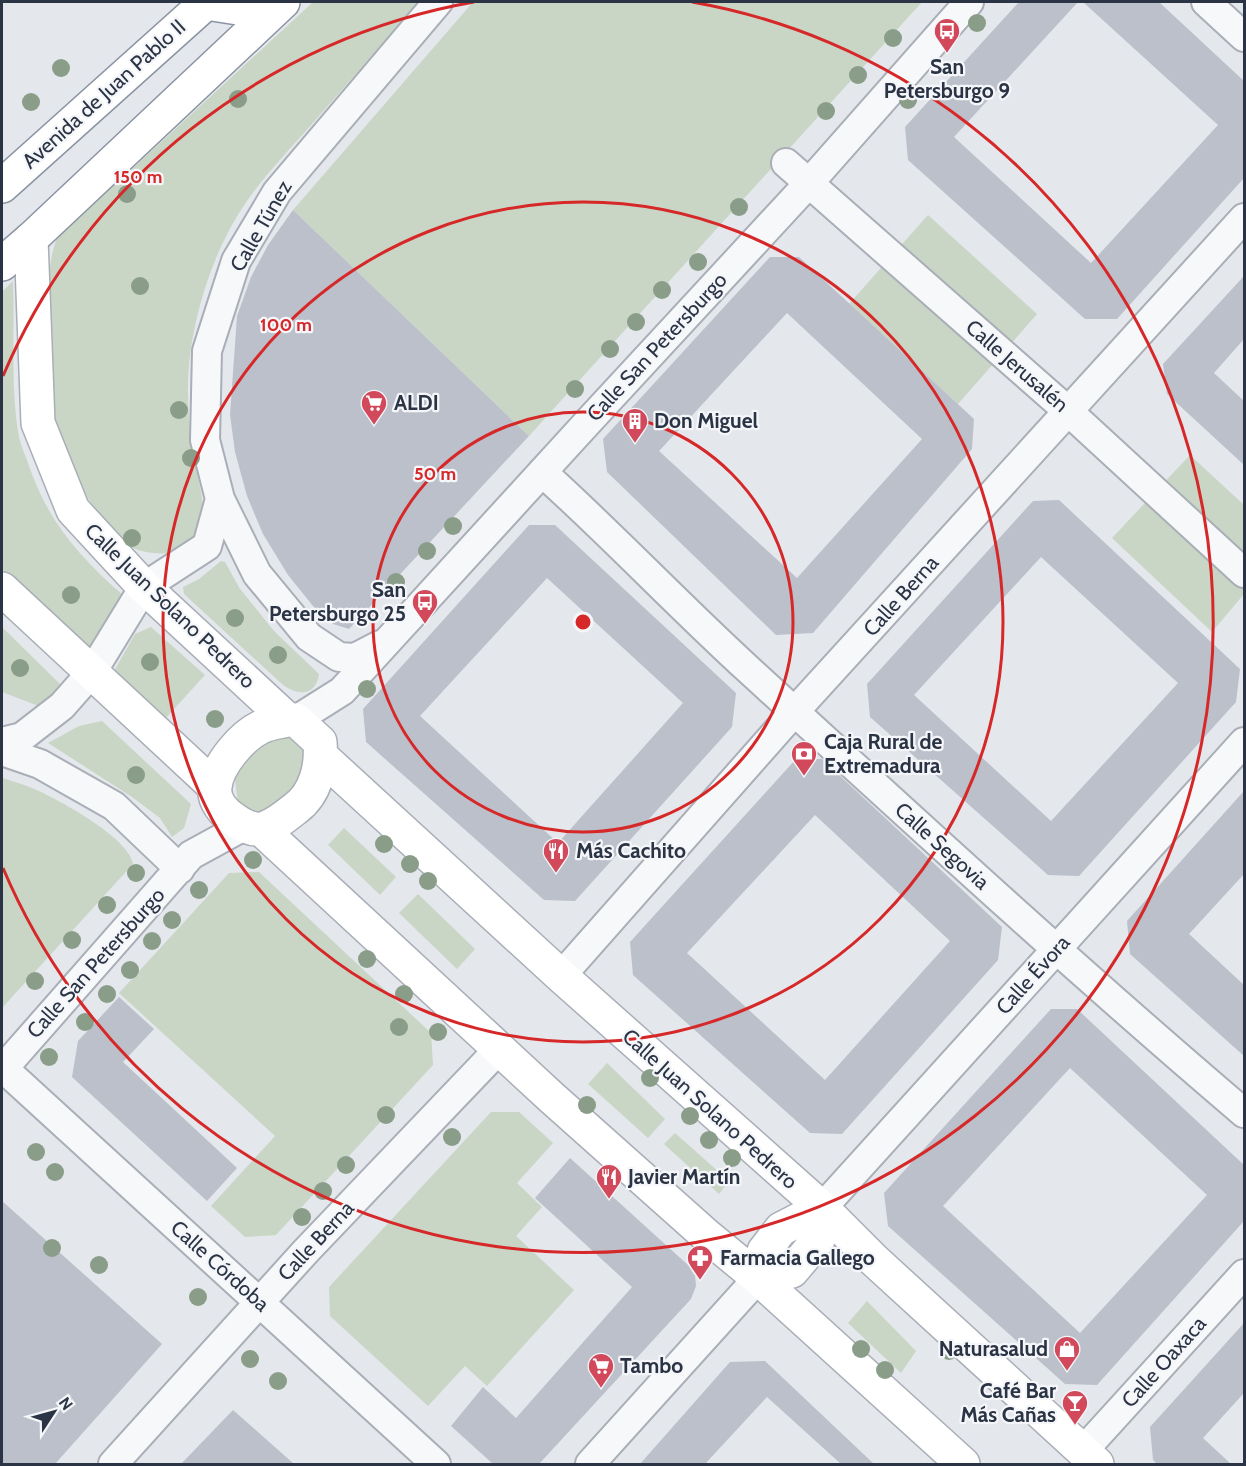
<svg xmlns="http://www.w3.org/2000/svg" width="1246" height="1466" viewBox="0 0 1246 1466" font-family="Cabin,sans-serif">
  <rect width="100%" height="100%" fill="#e4e7ec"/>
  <path fill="#c9d6c5" d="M313,2H419C383,43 347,84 311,125C283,157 252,188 232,225C214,257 201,296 194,331C185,371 187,414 193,454C196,470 204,499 203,514C202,529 193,546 179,551C165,557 132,552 121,541C91,513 61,452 53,411C47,377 47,343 48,309C49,284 48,261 57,238Z
    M473,2H922L529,436L293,210Z
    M928,215L1037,314L958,404L849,304Z
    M13,281C15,333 10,387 19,437C21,446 25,455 28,463C47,520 78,556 123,595L91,649L2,569V292Z
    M1190,455L1244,505V594L1212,632L1112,538Z
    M221,561L225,562L240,589L258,611L274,631L319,674C316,696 298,696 283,685L184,594L183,587L199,579Z
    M2,627L60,684L44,708L2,692Z
    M151,627L205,675L164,720L113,673L135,634Z
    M102,721L191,804L184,828L172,837L160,818L132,797L48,743L79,726Z
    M280,734L299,741L306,755L301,773L290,794L275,805L254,814L238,803L235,780L244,761L256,744Z
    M2,778C12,781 23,784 32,788C56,798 130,838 133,864L2,1008Z
    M344,828L396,877L380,895L328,845Z
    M259,872L431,1033L433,1065L276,1235L245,1237L211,1206L275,1136L119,993L229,873Z
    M418,894L475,949L457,969L399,913Z
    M607,1063L665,1119L648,1138L588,1084Z
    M491,1112H519L553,1143L517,1183L542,1207L516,1236L574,1290L487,1386L465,1366L428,1406L330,1316L329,1287Z
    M675,1133L729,1181L719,1194L664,1144Z
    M867,1301L916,1351L901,1373L848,1323Z"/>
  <path fill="#bbc0ca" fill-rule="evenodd" d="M1019,2H1078L954,137L1091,263L1218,125L1083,2H1159L1244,81V178L1117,319H1085L908,160L905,127Z
    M293,210L529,436L349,629L333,624L313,606L288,575L263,534L247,496L235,452L230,415L237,316L251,277L268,245Z
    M770,257H799L974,419L972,449L813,633L776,635L607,472L603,439ZM787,313L922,439L797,578L659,451Z
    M1244,276V339L1214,373L1244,401V465L1167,394L1163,364Z
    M1059,500L1240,669L1236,702L1079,876L1048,875L870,717L867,684L1033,501ZM1041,557L1178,683L1051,821L914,695Z
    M529,525H555L736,693L732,727L575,901L544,900L366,742L363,709ZM547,578L683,703L558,843L420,716Z
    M796,759H822L1002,927L998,960L842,1134L810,1133L633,975L630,942ZM815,815L950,941L825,1080L687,953Z
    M1244,791V874L1189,934L1244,985V1056L1130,954L1127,921Z
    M119,997L154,1029L123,1062L237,1168L207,1201L72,1077L78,1041Z
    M1051,1009H1077L1244,1165V1221L1097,1385L1065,1384L888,1226L884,1193ZM1070,1068L1207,1195L1080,1333L943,1206Z
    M570,1158L688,1265L695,1276L696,1286L691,1299L539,1464H493L451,1426L483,1387L516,1418L632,1287L535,1198Z
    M2,1201L162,1344L55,1464H2Z
    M1244,1323V1393L1203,1438L1231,1464H1157L1153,1460L1150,1427Z
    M765,1361L874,1464H841L767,1397L705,1464H640L730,1362Z
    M233,1410L294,1464H181Z"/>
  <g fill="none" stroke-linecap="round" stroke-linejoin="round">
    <g stroke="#a9aeb7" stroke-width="32">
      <path id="street" d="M1206,2L1244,37
        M786,163L1069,412L1244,573
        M542,472C613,536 679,606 749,670C913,820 1076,970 1244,1113
        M380,645L355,658L339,657L309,637L257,574L220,499L205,440L207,351L236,261L277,192L438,2
        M296,720L342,691L587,423L809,183L969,2
        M2,742L22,737L62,706L92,672L144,587L207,546L220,499
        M2,751L40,764L114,806L180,869
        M561,976L795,711L1244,218
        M3,1068L436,1464
        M2,1070L191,855L244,826
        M822,1208L1244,742
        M1083,1451L1244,1274
        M113,1464L306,1251L500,1048
        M590,1464L758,1278"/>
    </g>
    <g stroke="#a9aeb7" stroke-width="36">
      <path id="secondary" d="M31,239L38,423L73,510L144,587L288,720
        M2,589L215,787
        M288,720H296L320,742C322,766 316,793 296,808C287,815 273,827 261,829C252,830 242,825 235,820C224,813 213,801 215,787C217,765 242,736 261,727C269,723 279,722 288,720Z
        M321,756L561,976L822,1208L874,1260L1097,1464
        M261,829L551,1097L707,1236L758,1278L963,1464
        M822,1208L818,1240L792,1271L758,1278L764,1251L781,1229Z"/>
    </g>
    <g stroke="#8b94a3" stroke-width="36">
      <path id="highway" d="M206,3L270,13
        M2,186L207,2
        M2,264L31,239L283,2"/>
    </g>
    <use href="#street" stroke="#f7f8fa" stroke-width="28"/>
    <use href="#secondary" stroke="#fff" stroke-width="33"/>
    <use href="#highway" stroke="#fff" stroke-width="33"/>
  </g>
  <g fill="#899d89">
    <circle cx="977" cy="23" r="9"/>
    <circle cx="893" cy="38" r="9"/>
    <circle cx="61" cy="68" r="9"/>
    <circle cx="858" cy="75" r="9"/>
    <circle cx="238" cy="99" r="9"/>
    <circle cx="908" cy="100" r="9"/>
    <circle cx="31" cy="102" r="9"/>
    <circle cx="826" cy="111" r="9"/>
    <circle cx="127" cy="194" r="9"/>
    <circle cx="739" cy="207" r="9"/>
    <circle cx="698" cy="262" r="9"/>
    <circle cx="140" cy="286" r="9"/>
    <circle cx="662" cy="290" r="9"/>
    <circle cx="636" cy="322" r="9"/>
    <circle cx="610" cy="349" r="9"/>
    <circle cx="575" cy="389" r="9"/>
    <circle cx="179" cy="410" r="9"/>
    <circle cx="191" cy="458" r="9"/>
    <circle cx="453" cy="526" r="9"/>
    <circle cx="132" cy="538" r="9"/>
    <circle cx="427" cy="551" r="9"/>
    <circle cx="396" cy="582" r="9"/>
    <circle cx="71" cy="595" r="9"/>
    <circle cx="235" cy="618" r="9"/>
    <circle cx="278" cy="655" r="9"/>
    <circle cx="150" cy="662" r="9"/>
    <circle cx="20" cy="668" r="9"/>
    <circle cx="367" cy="689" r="9"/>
    <circle cx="215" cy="719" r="9"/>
    <circle cx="136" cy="775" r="9"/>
    <circle cx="384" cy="844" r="9"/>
    <circle cx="253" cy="860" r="9"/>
    <circle cx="410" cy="864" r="9"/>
    <circle cx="136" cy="873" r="9"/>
    <circle cx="428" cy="881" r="9"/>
    <circle cx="199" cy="890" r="9"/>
    <circle cx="107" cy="905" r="9"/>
    <circle cx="172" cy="920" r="9"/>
    <circle cx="72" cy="940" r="9"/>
    <circle cx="152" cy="941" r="9"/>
    <circle cx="367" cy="959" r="9"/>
    <circle cx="130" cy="970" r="9"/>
    <circle cx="35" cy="981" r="9"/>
    <circle cx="107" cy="994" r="9"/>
    <circle cx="404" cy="994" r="9"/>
    <circle cx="85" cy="1022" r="9"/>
    <circle cx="399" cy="1027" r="9"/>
    <circle cx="438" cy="1032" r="9"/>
    <circle cx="49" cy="1057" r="9"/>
    <circle cx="650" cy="1078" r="9"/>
    <circle cx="587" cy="1105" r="9"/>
    <circle cx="386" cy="1115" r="9"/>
    <circle cx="690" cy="1116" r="9"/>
    <circle cx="452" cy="1137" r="9"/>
    <circle cx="709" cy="1140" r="9"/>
    <circle cx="36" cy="1152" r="9"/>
    <circle cx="732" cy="1158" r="9"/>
    <circle cx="346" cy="1165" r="9"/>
    <circle cx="55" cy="1172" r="9"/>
    <circle cx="323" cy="1191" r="9"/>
    <circle cx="302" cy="1217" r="9"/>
    <circle cx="52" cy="1248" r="9"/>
    <circle cx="99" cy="1265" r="9"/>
    <circle cx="198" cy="1297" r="9"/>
    <circle cx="861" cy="1349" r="9"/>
    <circle cx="949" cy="1351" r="9"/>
    <circle cx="250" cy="1359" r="9"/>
    <circle cx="885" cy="1370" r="9"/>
    <circle cx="278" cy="1381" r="9"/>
  </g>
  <g fill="none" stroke="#d62828" stroke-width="3">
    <circle cx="583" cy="622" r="210"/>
    <circle cx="583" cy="622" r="420"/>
    <path d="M3 376A630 630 0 0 1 474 2M692 2A630 630 0 1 1 3 868"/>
  </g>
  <defs>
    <g id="bus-pin" transform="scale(1.35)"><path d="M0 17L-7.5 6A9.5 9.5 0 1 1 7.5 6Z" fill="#d1495b" stroke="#f4f6f9"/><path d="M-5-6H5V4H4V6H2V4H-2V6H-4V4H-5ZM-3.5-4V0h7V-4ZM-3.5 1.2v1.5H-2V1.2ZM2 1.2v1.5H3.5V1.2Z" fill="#fff"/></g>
    <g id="supermarket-pin" transform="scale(1.35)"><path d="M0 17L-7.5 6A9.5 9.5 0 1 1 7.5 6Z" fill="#d1495b" stroke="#f4f6f9"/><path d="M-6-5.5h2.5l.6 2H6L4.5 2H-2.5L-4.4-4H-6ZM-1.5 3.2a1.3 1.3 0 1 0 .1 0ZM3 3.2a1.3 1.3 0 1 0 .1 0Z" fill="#fff"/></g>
    <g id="building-pin" transform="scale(1.35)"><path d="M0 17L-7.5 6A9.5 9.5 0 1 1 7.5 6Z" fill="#d1495b" stroke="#f4f6f9"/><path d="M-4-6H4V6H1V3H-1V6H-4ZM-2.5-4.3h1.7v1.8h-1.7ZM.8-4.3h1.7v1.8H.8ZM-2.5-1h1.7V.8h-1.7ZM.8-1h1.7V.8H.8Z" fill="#fff"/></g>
    <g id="bank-pin" transform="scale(1.35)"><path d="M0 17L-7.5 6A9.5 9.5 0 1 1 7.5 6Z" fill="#d1495b" stroke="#f4f6f9"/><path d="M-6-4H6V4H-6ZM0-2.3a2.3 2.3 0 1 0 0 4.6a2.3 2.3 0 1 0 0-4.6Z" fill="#fff"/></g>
    <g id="restaurant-pin" transform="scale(1.35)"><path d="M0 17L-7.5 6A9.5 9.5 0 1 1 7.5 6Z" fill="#d1495b" stroke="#f4f6f9"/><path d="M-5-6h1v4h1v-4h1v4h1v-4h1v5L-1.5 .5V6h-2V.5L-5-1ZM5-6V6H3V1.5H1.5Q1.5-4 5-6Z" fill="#fff"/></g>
    <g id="pharmacy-pin" transform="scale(1.35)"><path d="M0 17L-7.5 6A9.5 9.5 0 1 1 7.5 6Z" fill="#d1495b" stroke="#f4f6f9"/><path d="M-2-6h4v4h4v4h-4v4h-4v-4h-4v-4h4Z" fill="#fff"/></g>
    <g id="shop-pin" transform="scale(1.35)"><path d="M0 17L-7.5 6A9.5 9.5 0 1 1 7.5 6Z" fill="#d1495b" stroke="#f4f6f9"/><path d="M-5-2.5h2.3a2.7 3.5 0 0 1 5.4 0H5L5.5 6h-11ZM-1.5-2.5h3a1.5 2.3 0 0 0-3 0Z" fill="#fff"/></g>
    <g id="bar-pin" transform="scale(1.35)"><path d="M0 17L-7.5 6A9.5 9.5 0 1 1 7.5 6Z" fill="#d1495b" stroke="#f4f6f9"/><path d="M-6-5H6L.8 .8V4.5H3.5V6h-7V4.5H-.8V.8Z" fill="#fff"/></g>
  </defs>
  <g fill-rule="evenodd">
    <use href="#bus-pin" x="947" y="31"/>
    <use href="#supermarket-pin" x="374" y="403"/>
    <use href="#building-pin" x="635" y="421"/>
    <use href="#bus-pin" x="425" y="602"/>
    <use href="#bank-pin" x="804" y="754"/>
    <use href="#restaurant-pin" x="556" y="851"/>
    <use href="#restaurant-pin" x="609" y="1177"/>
    <use href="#pharmacy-pin" x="700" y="1258"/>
    <use href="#shop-pin" x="1067" y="1349"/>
    <use href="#supermarket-pin" x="601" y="1366"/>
    <use href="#bar-pin" x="1075" y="1403"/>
  </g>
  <g text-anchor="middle" stroke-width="4.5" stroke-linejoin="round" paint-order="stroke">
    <g font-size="21" font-weight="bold" fill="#2b3445" stroke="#f4f6f9" text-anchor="start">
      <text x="947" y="74" text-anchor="middle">San<tspan x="947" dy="24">Petersburgo 9</tspan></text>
      <text x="394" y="410">ALDI</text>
      <text x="654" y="428">Don Miguel</text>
      <text x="406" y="597" text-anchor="end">San<tspan x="406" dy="24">Petersburgo 25</tspan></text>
      <text x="824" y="749">Caja Rural de<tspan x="824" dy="24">Extremadura</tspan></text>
      <text x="576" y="858">Más Cachito</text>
      <text x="628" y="1184">Javier Martín</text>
      <text x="720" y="1265">Farmacia Gallego</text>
      <text x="1048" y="1356" text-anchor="end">Naturasalud</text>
      <text x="620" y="1373">Tambo</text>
      <text x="1056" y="1398" text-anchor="end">Café Bar<tspan x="1056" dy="24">Más Cañas</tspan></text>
    </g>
    <g font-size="21" fill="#2b3445" stroke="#f4f6f9">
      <text transform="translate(104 94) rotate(-42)" y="7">Avenida de Juan Pablo II</text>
      <text transform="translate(261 226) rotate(-60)" y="7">Calle Túnez</text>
      <text transform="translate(657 347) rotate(-47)" y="7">Calle San Petersburgo</text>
      <text transform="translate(1017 366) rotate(41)" y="7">Calle Jerusalén</text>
      <text transform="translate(901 596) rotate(-48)" y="7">Calle Berna</text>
      <text transform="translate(170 606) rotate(44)" y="7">Calle Juan Solano Pedrero</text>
      <text transform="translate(942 846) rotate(42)" y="7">Calle Segovia</text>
      <text transform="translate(96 963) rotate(-48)" y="7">Calle San Petersburgo</text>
      <text transform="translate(1033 975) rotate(-48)" y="7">Calle Évora</text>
      <text transform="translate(710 1109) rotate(42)" y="7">Calle Juan Solano Pedrero</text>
      <text transform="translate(316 1241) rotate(-47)" y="7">Calle Berna</text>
      <text transform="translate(220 1266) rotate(42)" y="7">Calle Córdoba</text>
      <text transform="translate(1164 1362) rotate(-48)" y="7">Calle Oaxaca</text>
    </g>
  </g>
  <circle cx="583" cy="622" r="9" fill="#d62828" stroke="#f4f6f9" stroke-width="3"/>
  <g font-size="18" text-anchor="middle" font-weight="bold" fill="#d62828" stroke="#f4f6f9" stroke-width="4.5" stroke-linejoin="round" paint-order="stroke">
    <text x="138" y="183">150 m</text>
    <text x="286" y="331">100 m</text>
    <text x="435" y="480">50 m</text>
  </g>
  <rect width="1246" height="1466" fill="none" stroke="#2b3445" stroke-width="6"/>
  <g transform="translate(54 1412) rotate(54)" stroke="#f4f6f9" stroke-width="4.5" paint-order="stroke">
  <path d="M0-4.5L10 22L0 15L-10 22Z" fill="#2b3445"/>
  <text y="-9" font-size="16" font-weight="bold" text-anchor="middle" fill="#2b3445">N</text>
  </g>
</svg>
